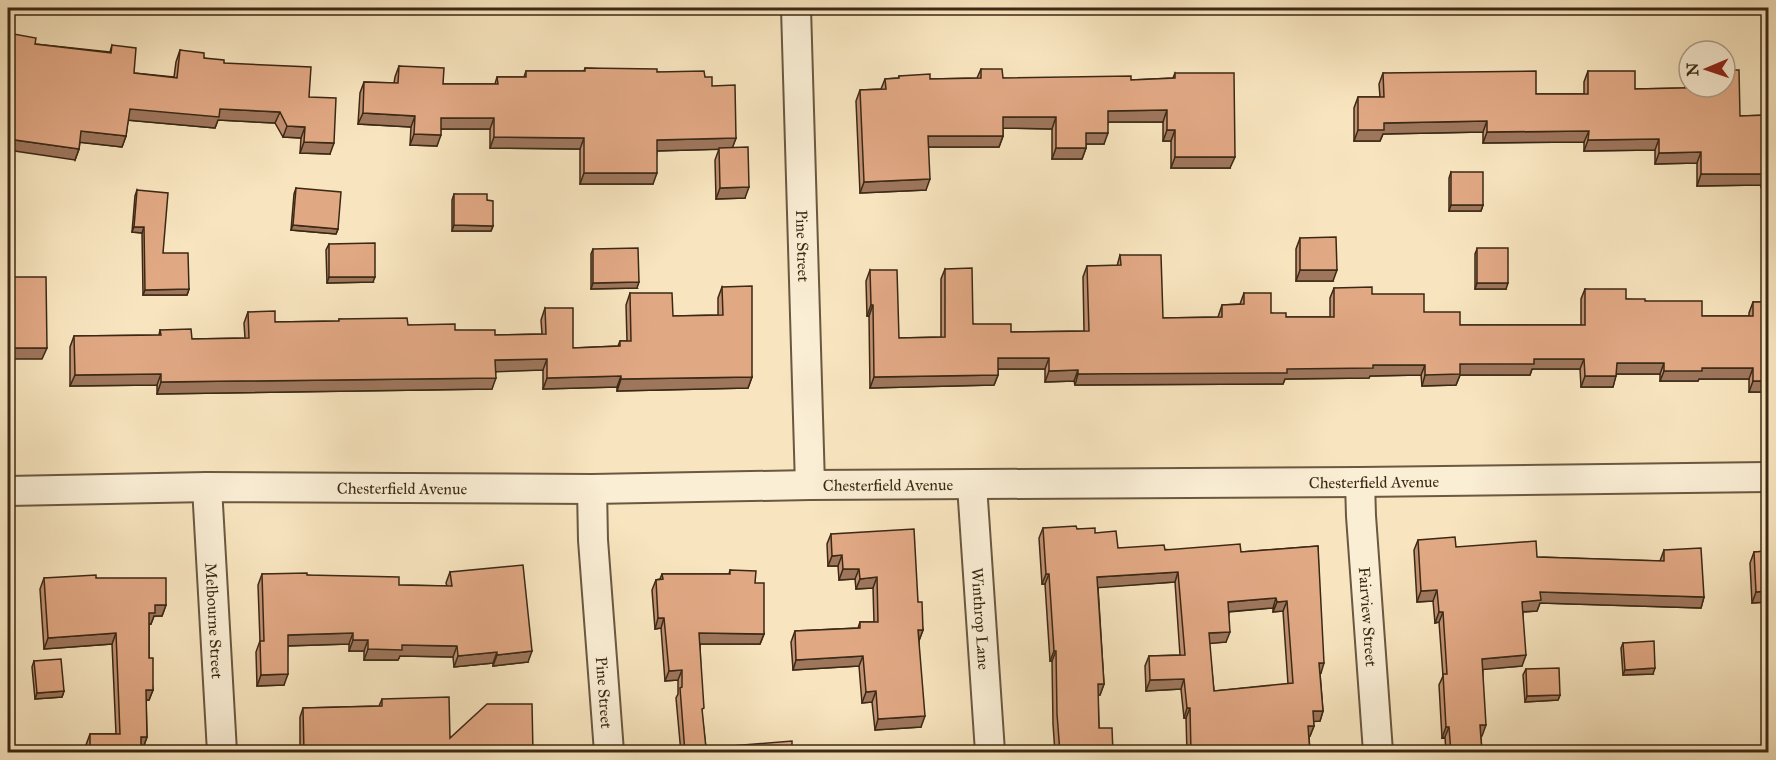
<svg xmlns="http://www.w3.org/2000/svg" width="1776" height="760" viewBox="0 0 1776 760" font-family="'IM FELL Great Primer',serif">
  <rect width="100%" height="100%" fill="#f8e5bf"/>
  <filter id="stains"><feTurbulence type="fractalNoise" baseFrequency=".00333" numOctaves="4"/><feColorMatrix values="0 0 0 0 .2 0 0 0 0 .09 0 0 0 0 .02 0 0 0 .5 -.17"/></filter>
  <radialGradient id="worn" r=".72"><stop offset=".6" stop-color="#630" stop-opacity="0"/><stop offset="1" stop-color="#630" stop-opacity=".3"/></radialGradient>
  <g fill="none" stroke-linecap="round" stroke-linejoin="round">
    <g stroke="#6a5840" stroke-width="32">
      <g id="minor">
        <path id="s1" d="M796,8L810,485"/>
        <path id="s2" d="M1360,482L1361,516L1378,752"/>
        <path id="s3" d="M972,485L990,752"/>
        <path id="s4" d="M207,487L222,752"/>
        <path id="s5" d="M592,489L593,540L609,752"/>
        <path id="s6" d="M8,491L207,487L592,489L810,485L1360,482L1768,477"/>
      </g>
    </g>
    <use href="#minor" stroke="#faeed5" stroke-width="28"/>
  </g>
  <path fill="#c29072" stroke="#3b2915" stroke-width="1.5" fill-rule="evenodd" d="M35,44L110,52L112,45L134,73L174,77L176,62L180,50L204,58L224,63L309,97L330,154L300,153L301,138L283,137L275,123L218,120L215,128L128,120L126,136L122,147L80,142L79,149L75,160Z
    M399,66L443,84H495L497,77H524L526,71H584L585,68L657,72L705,77L712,86L736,138L732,148L745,198L716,199L715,160L719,149L657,151L653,184H580V149L490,148V129H441L437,146L410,145L411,127L358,124L360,93L364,82L394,83L395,77Z
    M981,69L1003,78L1131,80L1173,78L1175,73L1230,168H1171V141H1163V122H1108L1104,144H1086V148L1082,159H1052V129L1003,128V136L999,147H928L926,190L860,193L856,101L860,90L881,89L885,79L898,78L899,76L930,79L977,78Z
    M1689,70L1740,116L1768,115V187H1761V185L1697,186V163L1655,164V150L1584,151V142L1483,143V132L1383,134L1380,141H1354V108L1358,97H1380L1379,84L1383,73L1536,94H1584V82L1588,71L1635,89L1685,88V82Z
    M1451,172L1483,205L1481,211H1449V178Z
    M296,188L338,229L336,234L291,230L294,194Z
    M137,190L163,253L189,289L187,295H143L142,233L132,232L135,196Z
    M454,194L487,200L493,226L491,231H452V200Z
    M1300,238L1333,281H1296V249Z
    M329,244L373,282L327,283L326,250Z
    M593,249L637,288L591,289V254Z
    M1477,249L1506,289H1475V254Z
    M1120,255L1163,318L1218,317L1222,305L1240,304L1244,293L1271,313L1286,317H1330V298L1334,288L1372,294L1460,325H1581V299L1585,289L1626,299L1645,301L1702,316H1749V313L1753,302H1768V392H1749V379H1699L1698,381H1660V374H1616L1613,387H1581L1580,369H1532L1530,375H1460L1456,385L1422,386L1421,375L1370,376L1369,378L1285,379L1283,384L1075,385L1074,381L1045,382V369H998V375L994,385L870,388L869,316H867L866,281L870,270L899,338L941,337V279L945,269L973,324L1011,332L1084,331L1083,277L1087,266H1117Z
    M722,287L752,377L748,388L617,391V387L543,389V370L496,371L492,389L157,394V385L70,386V347L74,336L159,335L160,330L192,339L245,338L244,323L248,312L275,322L339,321V319L408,325L495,335L542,334L541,320L545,308L573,348L618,346L620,341H627L626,305L630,293L673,316L718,315V298Z
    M1043,528L1077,529L1095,533L1118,548L1241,552L1318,546L1321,673H1320L1323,711L1320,721H1313L1314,726L1310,736H1309L1310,753H1187L1186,718H1184L1181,689L1146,691L1145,666L1149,656L1180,655L1175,582L1098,587L1104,684L1100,695H1098L1099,728L1113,753H1055L1053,724L1052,661H1050L1045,584H1042L1039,538ZM1273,608V612L1283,611L1288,684L1214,691L1209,643L1226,642L1229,612Z
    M831,534L918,602L923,630L919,640L921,727L875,730L872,702L862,703L859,666L793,670L791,642L795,631L858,628L860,622H874L873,588L856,589L855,579L839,580L838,566H828L827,544Z
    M1418,540L1456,547L1537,557L1660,561L1664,550L1704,597L1701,608L1540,603L1537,611L1523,612L1522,666L1483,669L1481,736L1482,753H1446L1445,737L1442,738L1439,685L1443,676L1439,622L1435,623L1433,601L1417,602L1414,550Z
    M1768,551V602L1752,603L1750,563L1754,552Z
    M730,570L755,583L764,634L760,644H700L702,714L706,748L792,753H681L676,698L678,694V680L665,681L661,628L655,629L652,590L656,580L660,579L662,574H729Z
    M450,572L528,662L493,666V663L454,667L453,657L400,656L398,660H364V651H349V644L288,646L284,685L257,686L256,652L260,641L258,585L262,574L307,575L399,585L447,586L446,583Z
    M44,578H96L166,605L162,616H154L151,624L149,623V658L153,690L149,700H146L147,737L143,748H141V753H86V745L90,734H116L112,644L44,649L40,589Z
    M1623,643L1653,674L1623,675L1621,648Z
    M34,661L64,691L62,697L35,699L32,667Z
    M1526,669L1560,695L1558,700L1525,702L1523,675Z
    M382,699L450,738L533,753H300V717L303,708L379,706Z"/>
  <path fill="#9e765c" stroke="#3b2915" stroke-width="1.5" d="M130,109H220L280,112L275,123L218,120L215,128L126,120Z
    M1167,110L1163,122H1104L1108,111Z
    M363,113L415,116L411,127L358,124Z
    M1003,117H1056L1052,129L999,128Z
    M441,118H494L490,129H437Z
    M1487,121L1483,132L1383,134L1380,141H1354L1358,130L1384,123Z
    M287,126L305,127L301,138L283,137Z
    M1167,130H1175L1171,141H1163Z
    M81,131L126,136L122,147L77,142Z
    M1589,131L1584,142L1483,143L1487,132Z
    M1086,133H1108L1104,144H1082Z
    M414,134L441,135L437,146L410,145Z
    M928,136H1003L999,147H924Z
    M494,137L584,138L580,149L490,148Z
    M736,138L732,149L653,151L657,140Z
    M8,139L79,149L75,160L8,150Z
    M1659,139L1655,150L1584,151L1588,140Z
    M304,142L334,143L330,154L300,153Z
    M1056,148H1086L1082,159H1052Z
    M1701,152L1697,163L1655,164L1659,153Z
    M1175,157H1235L1230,168H1171Z
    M584,173H657L653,184H580Z
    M1701,174H1765L1761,185L1697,186Z
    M1765,176H1768V187H1761Z
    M930,179L926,190L860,193L864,182Z
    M749,187L745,198L716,199L720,188Z
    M1451,205H1483L1481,211H1449Z
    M293,225L338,229L336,234L291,230Z
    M454,225L493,226L491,231H452Z
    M134,227H144L142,233L132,232Z
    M1300,270H1337L1333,281H1296Z
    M329,277H375L373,282L327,283Z
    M639,282L637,288L591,289L593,283Z
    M1477,283H1508L1506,289H1475Z
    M189,289L187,295H143L145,290Z
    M871,305H873L869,316H867Z
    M12,348H47L42,359H8Z
    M998,358H1049L1045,369H994Z
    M547,359L543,370L491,372L495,360Z
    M1534,359H1584L1580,369H1532L1530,375H1460L1456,385L1422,386L1425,375L1460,364Z
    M1617,363H1664L1660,374H1613Z
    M1373,365H1425L1421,375L1370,376L1369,378L1285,379L1283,384L1075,385L1078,374Z
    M1702,368H1753L1749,379H1699L1698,381H1660L1664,371Z
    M1078,370L1074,381L1045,382L1049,371Z
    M161,374L157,385L70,386L75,375Z
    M998,375L994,385L870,388L874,377Z
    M621,376L617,387L543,389L547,378Z
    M1585,376H1616L1613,387H1581Z
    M752,377L748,388L617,391L621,379Z
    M496,378L492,389L157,394L161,382Z
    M8,381H12L8,393Z
    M1753,381H1768V392H1749Z
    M842,555L838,566H828L832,556Z
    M843,569H859L855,579L839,580Z
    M1178,572L1175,582L1094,588L1097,577Z
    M1046,574H1049L1045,584H1042Z
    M877,577L873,588L856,589L860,579Z
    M1437,590L1433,601L1417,602L1421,591Z
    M1768,591V602L1752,603L1756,592Z
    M1540,592L1704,597L1701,608L1540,603L1537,611L1518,612L1522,602Z
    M1276,598L1273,608L1224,612L1228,602Z
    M1287,601L1283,611L1273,612L1277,602Z
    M155,605H166L162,616H154L151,624L145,623L149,613Z
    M1439,612H1443L1439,622L1435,623Z
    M658,618H664L661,628L655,629Z
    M918,630H923L919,641Z
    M1230,632L1226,642L1205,644L1209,633Z
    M116,633L112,644L44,649L48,638Z
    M353,633L349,644L284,646L288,635Z
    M699,633L764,634L760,644H695Z
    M353,640H368L364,651H349Z
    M402,645L457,646L453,657L400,656L398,660H364L368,649Z
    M532,651L528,662L493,666L497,655Z
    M1054,651H1056L1052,661H1050Z
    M497,652L493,663L454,667L458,656Z
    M1526,655L1522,666L1478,670L1482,659Z
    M863,656L859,666L793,670L796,660Z
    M1319,663H1324L1321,673H1315Z
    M1655,668L1653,674L1623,675L1625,670Z
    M682,670L678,680L665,681L669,671Z
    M288,674L284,685L257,686L261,675Z
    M1184,679L1181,689L1146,691L1150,680Z
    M1098,684H1104L1100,695H1094Z
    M146,690H153L149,700H142Z
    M64,691L62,697L35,699L37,693Z
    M876,691L872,702L862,703L866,692Z
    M1560,695L1558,700L1525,702L1527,696Z
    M1187,708H1190L1186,718H1184Z
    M1313,711H1323L1320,721L1309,722Z
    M925,716L921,727L875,730L878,719Z
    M1480,725H1486L1482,736H1477Z
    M1308,726H1314L1310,736H1305Z
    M1446,727H1449L1445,737L1442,738Z
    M141,737H147L143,748H137Z"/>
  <path fill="#e1a884" stroke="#3b2915" stroke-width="1.5" fill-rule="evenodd" d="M8,33L36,38L35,44L111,53L112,45L136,48L134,73L177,78L180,50L204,53V58L224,60V63L311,67L309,97L336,98L334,143L304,142L305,127L287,126L280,112L220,109L219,117L130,109L126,136L81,131L79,149L8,139Z
    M399,66L444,68L443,84H498L497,77H526V71H585V68L657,69V72L704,71L705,77H712V86L735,85L736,138L657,140V173H584V138L494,137V118H441V135L414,134L415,116L363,113L364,82L398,83Z
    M981,69H1002L1003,78L1131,76V80L1175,78V73H1234L1235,157H1175V130H1167V110L1108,111V133H1086V148H1056V117H1003V136H928L930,179L864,182L860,90L886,89L885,79L899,78V76L930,74V79L981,78Z
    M1725,70H1739L1740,116L1768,115V176H1765V174H1701V152L1659,153V139L1588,140L1589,131L1487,132V121L1384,123V130H1358V97H1384L1383,73L1536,71V94H1588V71H1635V89L1725,87Z
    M748,147L749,187L720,188L719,148Z
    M1451,172H1483V205H1451Z
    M296,188L341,192L338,229L293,225Z
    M137,190L168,193L163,253H188L189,289L145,290L144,227H134Z
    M454,194H487V200L493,201V226L454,225Z
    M1336,237L1337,270H1300V238Z
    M375,243V277H329V244Z
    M638,248L639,282L593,283V249Z
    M1477,248H1508V283H1477Z
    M1120,255H1161L1163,318L1222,317V305L1244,304V293H1271V313H1286V317H1334V288L1372,287V294H1424V312H1460V325H1585V289H1626V299H1645V301H1702V316H1753V302H1768V381H1753V368H1702V371H1664V363H1617L1616,376H1585L1584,359H1534V364H1460V374L1425,375V365H1373V368L1287,369V373L1078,374V370L1049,371V358H998V375L874,377L873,305H871L870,270H897L899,338L945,337V269L972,268L973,324H1011V332L1089,331L1087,266L1121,265Z
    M8,277H46L47,348H12V381H8Z
    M752,286V377L621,379V376L547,378V359L495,360L496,378L161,382V374L75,375L74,336L161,335L160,330L191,329L192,339L249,338L248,312L275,311V322L339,321V319L407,318L408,325L455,324V330H495V335L546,334L545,308H573V348L620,346V341H631L630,293H672L673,316L723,315L722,287Z
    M1076,526L1077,529L1095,528V533L1116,531L1118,548L1164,545L1165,550L1240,544L1241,552L1318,546L1324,663H1319L1323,711H1313L1314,726H1308L1310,753H1191L1190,708H1187L1184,679L1150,680L1149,656L1185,655L1178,572L1097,577L1104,684H1098L1099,728H1112L1113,753H1060L1057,714L1056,651H1054L1049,574H1046L1043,528ZM1276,598L1277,602L1287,601L1293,683L1214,691L1209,633L1230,632L1228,602Z
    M914,529L918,602H922L923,630H918L925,716L878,719L876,691L866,692L863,656L796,660L795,631L860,628V622H878L877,577L860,579L859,569H843L842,555L832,556L831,534Z
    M1455,537L1456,547L1536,541L1537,557L1664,561V550L1701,548L1704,597L1540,592L1541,600L1522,602L1526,655L1482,659L1486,725H1480L1482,753H1451L1449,727H1446L1443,674H1447L1443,612H1439L1437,590L1421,591L1418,540Z
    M1768,551V591L1756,592L1754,552Z
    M523,565L532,651L497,655V652L458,656L457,646L402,645V650L368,649V640H353V633L288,635V674L261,675L260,641H264L262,574L307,573V575L399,577V585L452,586L450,572Z
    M730,570L756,571L755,583H764V634L699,633L704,708L702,709L706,748L792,741V753H685L680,688L682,687V670L669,671L664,618H658L656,580L663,579L662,574H730Z
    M96,575V578H166V605H155V613H149V658H153V690H146L147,737H141V753H90V734H120L116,633L48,638L44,578Z
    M1654,641L1655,668L1625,670L1623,643Z
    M61,659L64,691L37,693L34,661Z
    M1559,668L1560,695L1527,696L1526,669Z
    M449,697L450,738L487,704H532L533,753H304L303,708L382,706V699Z"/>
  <g text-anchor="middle" stroke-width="4.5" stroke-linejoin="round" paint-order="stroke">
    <g font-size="16" fill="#3b2915" stroke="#faeed5">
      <text dy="6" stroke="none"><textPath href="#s1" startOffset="238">Pine Street</textPath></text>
      <text dy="6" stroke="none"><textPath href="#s6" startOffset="1366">Chesterfield Avenue</textPath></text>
      <text dy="6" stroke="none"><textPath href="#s6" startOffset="880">Chesterfield Avenue</textPath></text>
      <text dy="6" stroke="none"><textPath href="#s6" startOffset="394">Chesterfield Avenue</textPath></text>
      <text dy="6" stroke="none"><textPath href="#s2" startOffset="135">Fairview Street</textPath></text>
      <text dy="6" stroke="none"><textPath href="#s3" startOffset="134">Winthrop Lane</textPath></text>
      <text dy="6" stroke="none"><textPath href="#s4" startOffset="134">Melbourne Street</textPath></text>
      <text dy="6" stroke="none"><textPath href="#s5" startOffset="204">Pine Street</textPath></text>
    </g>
  </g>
  <rect width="1776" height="760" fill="none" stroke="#f8e5bf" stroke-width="30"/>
  <rect x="9" y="9" width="1758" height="742" fill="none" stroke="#3b2915" stroke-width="3"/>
  <rect x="15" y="15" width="1746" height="730" fill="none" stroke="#3b2915" stroke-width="1.5"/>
  <g transform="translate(1707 69) rotate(268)"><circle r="28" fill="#faeed5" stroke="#ae9f88" stroke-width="1.5"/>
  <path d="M0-4.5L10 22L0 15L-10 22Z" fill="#8f2418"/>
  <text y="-9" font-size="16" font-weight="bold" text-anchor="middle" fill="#3b2915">N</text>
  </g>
  <rect width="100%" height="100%" filter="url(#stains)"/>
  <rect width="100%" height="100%" fill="url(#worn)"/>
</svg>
